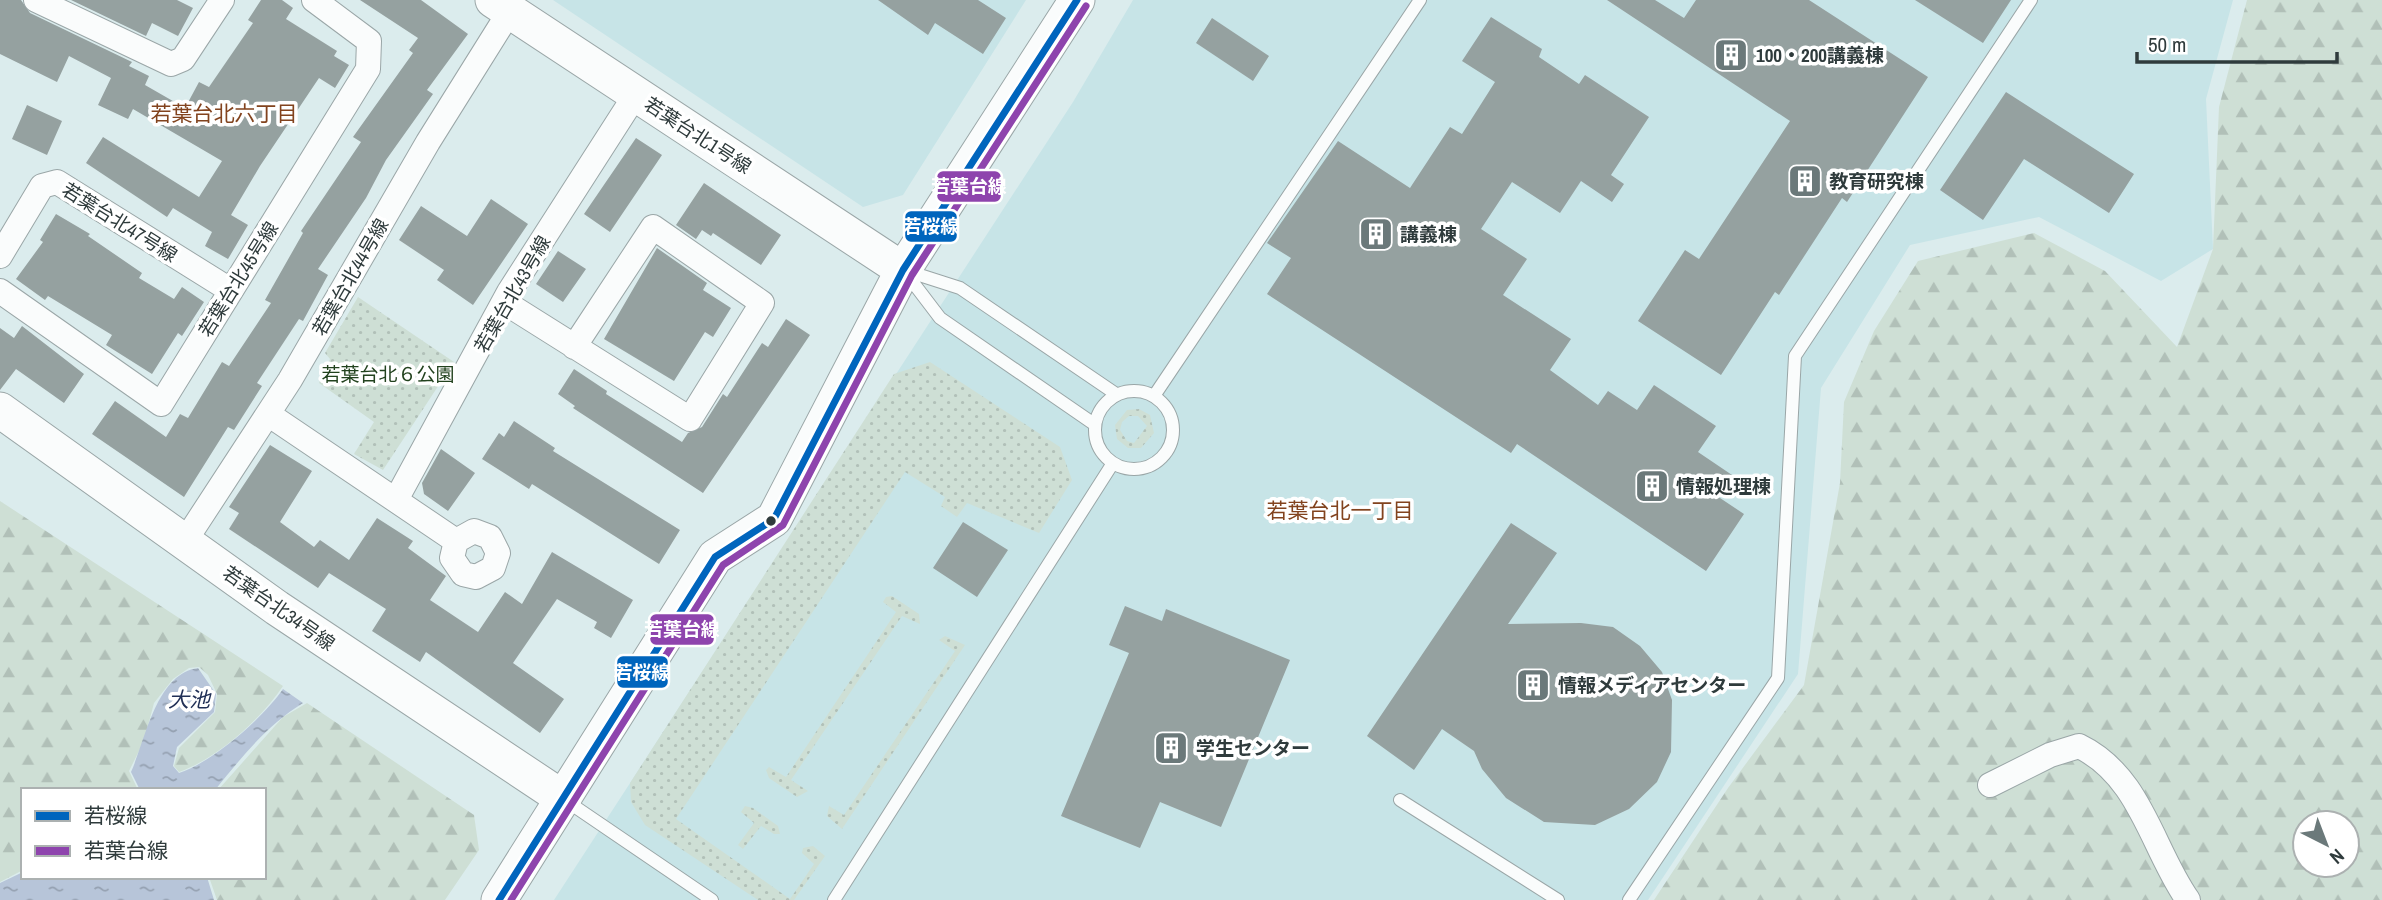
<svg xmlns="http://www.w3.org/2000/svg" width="2382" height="900" viewBox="0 0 2382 900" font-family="'Archivo Narrow','Noto Sans JP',sans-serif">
  <defs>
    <pattern id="green-dots" width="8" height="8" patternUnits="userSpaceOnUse" patternTransform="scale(1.75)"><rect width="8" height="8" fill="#cedfd5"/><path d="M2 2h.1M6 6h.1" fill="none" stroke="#b1c0b8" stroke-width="1.8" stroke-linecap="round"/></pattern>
    <pattern id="forest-firs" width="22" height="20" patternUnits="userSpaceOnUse" patternTransform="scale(1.75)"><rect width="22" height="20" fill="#cedfd5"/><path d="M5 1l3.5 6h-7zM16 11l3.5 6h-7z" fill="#b1c0b8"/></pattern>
    <pattern id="water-ripples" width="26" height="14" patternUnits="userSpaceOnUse" patternTransform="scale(1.75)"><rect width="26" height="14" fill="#b7c5d9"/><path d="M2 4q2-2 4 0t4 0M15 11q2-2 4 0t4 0" fill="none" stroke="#95a1b1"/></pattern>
  </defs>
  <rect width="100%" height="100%" fill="#dbeced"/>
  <path fill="#c7e4e7" d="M553,0H1026L903,195L863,207Z
    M1133,0H2233L2206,99L2213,249L2161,281L2039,217L1910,245L1821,388L1798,674L1648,900H554L1073,102Z"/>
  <path fill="url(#green-dots)" fill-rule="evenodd" d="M358,297L454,362L383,470L354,454L374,422L319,383L330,359L325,353Z
    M930,362L1060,447L1072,480L1039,533L967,503L957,517L941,506L945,497L905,472L676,819L790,899L814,864L802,853L803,848L813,846L825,856L794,900H758L645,825L631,802L630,783L894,374Z
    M1139,409L1150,415L1154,433L1141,448H1128L1117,439L1115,425L1127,410ZM1129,416H1138L1147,426L1134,443L1127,441L1120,430L1122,422Z
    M892,596L919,614L920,624L902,616L791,780L808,791L797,797L769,778L766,770L769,767L786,777L896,612L883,602L886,597Z
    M945,636L965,645L842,829L827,816L829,806L844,815L955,651L939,640Z
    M745,806L753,808L778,826L780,834H774L761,826L743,849L738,845L754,823L741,812Z"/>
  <path fill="url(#forest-firs)" fill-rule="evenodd" d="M2247,0H2382V900H1654L1728,788L1804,685L1840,483L1844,402L1874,331L1918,261L2034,233L2105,271L2177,347L2213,249L2219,107ZM2305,823H2347V865H2305Z
    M0,501L283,686C260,720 218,758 179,772L174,766L179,748L215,712L217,694L208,675L199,667L189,668L173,679L154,703L144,741L129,771L138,790H23V870L0,882Z
    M307,703L474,815L479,850L445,900H217L209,877H264V790H218L283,717Z"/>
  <path fill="url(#water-ripples)" d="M198,668L216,694L214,712L177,747L173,766L179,773C213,762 263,718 283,689L303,703C267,725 242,757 215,790H140L131,772C146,739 156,674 198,668Z
    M23,872V877H207L214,900H0V883Z"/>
  <path fill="#95a1a0" d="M0,0H21L30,13L132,62L129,66L149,76L145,85L185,108L199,82L209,87L253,23L248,20L261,0H282L293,8L286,19L337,51L334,56L349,65L335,88L319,78L260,166L231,215L248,225L228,259L205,246L212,232L173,208L167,217L86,163L103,137L199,197L222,161L133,109L128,119L98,105L111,78L69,56L57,82L0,54Z
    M71,0H177L193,8L178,36L152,23L146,36Z
    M360,0H421L468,34L427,90L433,94L386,160L366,198L318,269L328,275L303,321L299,319L257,383L262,386L234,430L228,427L184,497L92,434L115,401L166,437L180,414L188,418L222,362L229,366L271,303L265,300L303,233L301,231L361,142L353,137L413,53L409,50L418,38Z
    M878,0H978L1006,18L983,54L935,23L928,35Z
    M1607,0H1655L1684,18L1696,0H1809L1928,77L1847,202L1842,198L1779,295L1775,292L1721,375L1638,321L1685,250L1699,259L1790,121Z
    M1915,0H2011L1983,43Z
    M1491,17L1542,49L1539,57L1579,84L1585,75L1649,117L1611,175L1624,184L1612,202L1581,181L1560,213L1512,182L1481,229L1527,259L1503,295L1571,339L1550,370L1598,405L1608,391L1637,410L1654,385L1716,426L1698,452L1732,475L1717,496L1744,514L1706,571L1517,444L1511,453L1267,294L1291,258L1267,243L1338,141L1410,188L1450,127L1462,134L1495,82L1462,61Z
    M1212,18L1269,56L1253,81L1196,43Z
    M2006,92L2134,174L2109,213L2024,159L1983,220L1940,190Z
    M27,105L62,121L47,155L12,139Z
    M636,138L662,155L610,232L584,214Z
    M704,183L781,235L761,265L713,233L711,236L702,230L696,239L676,225Z
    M491,199L528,224L473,305L437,280L444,270L399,240L421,206L467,236Z
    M56,214L90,234L88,236L142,273L139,278L174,299L182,287L204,302L182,336L178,333L152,374L106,345L112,335L48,296L45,300L16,279L43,242L40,240Z
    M657,248L707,283L703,290L731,308L713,337L705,332L674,381L604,339Z
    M558,251L586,269L563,302L536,284Z
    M786,319L810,335L703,493L573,408L575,406L558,394L574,369L607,391L606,394L682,442L688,433L702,427L723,394L727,397L762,343L768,347Z
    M22,326L84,374L64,403L16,369L0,390V328L14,338Z
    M514,421L555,448L553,451L680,530L659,564L532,484L529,489L482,459L499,433L504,437Z
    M270,445L312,471L280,522L314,547L320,540L349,560L377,518L413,541L408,548L446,576L430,600L478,632L505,592L522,604L552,552L633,600L611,638L594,628L597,622L557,599L513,663L564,699L540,733L426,652L420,662L372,631L386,609L329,573L318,588L229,529L239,513L229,507Z
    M441,449L475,473L448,511L424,494L422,483Z
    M963,522L1008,550L977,597L933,568Z
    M1511,523L1557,553L1508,624L1581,623L1613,627L1640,646L1662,672L1672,700L1671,752L1657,782L1629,809L1595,825L1544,822L1506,798L1482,769L1474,751L1442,729L1414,770L1367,736Z
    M1125,606L1162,621L1166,609L1290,660L1221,827L1160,802L1140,848L1061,816L1129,653L1109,645Z"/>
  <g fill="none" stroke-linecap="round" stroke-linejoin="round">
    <g stroke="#9aa6a7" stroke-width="14">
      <path id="lane" d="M907,271L960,288L1116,394
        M905,272L940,318L1094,424
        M1095 430a39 39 0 1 1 78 0a39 39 0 1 1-78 0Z
        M1154,396L1420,0
        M565,800L712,900
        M1400,800L1558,900
        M834,900L1113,463
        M1629,900L1778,678L1795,356L2031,0"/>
    </g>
    <g stroke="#9aa6a7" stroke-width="26">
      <path id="street" d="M36,0L171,64L183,59L222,0
        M0,256L42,186L57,182L230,290
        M0,291L161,404L368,69L369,41L314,0
        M504,302L690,419L762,303L653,227L574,347
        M268,414L456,541L474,531L490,537L498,553L493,568L476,577L463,574L452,558L456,541
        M397,498L509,292L636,94
        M185,541L290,380L428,142L510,11
        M1990,785L2050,755L2079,746C2141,776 2152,849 2188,900"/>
    </g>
    <g stroke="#9aa6a7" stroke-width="37">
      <path id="secondary" d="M493,0L903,270
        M0,410L277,608L564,799
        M499,900L715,557L774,519L903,270L1077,0"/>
    </g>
    <use href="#lane" stroke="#fafcfc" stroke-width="12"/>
    <use href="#street" stroke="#fafcfc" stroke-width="24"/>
    <use href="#secondary" stroke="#fafcfc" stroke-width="35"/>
    <g stroke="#fff" stroke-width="12">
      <path id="bus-1" d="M499,900L715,557L774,519L903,270L1077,0"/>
    </g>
    <g stroke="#fff" stroke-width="12">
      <path id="bus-2" d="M511,900L723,565L783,525L912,275L1086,6"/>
    </g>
    <use href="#bus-1" stroke="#0065bd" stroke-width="7"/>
    <use href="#bus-2" stroke="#8e44ad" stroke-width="7"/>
  </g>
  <defs>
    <g id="building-square" transform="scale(1.75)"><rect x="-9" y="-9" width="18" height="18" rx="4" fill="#6b797a" stroke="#fff"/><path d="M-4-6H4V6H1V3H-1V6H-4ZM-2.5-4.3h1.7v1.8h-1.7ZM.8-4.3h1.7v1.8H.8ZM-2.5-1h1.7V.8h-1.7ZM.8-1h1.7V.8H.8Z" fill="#fff"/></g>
  </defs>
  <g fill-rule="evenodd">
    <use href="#building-square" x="1731" y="55"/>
    <use href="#building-square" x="1805" y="181"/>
    <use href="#building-square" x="1376" y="234"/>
    <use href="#building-square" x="1652" y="486"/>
    <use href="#building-square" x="1533" y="685"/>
    <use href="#building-square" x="1171" y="748"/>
  </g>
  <circle fill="#2f3b3c" stroke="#fff" stroke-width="2.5" cx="771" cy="521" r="6"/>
  <g text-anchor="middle" stroke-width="7" stroke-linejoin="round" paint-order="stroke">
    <g font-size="19" font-weight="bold" fill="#2f3b3c" stroke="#fff" text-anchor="start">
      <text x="1756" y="62">100・200講義棟</text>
      <text x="1829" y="188">教育研究棟</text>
      <text x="1400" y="241">講義棟</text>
      <text x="1676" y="493">情報処理棟</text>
      <text x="1558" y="692">情報メディアセンター</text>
      <text x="1196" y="755">学生センター</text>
    </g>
    <g font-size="19" fill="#2f3b3c" stroke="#fff">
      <text transform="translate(698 135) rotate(33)" y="7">若葉台北1号線</text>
      <text transform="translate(120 222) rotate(32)" y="7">若葉台北47号線</text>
      <text transform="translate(350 277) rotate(-60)" y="7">若葉台北44号線</text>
      <text transform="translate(238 279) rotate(-58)" y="7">若葉台北45号線</text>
      <text transform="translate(512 294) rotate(-60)" y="7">若葉台北43号線</text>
      <text transform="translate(279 608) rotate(35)" y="7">若葉台北34号線</text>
    </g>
    <g font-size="19" fill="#22421e" stroke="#fff">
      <text x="388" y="381">若葉台北６公園</text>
    </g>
    <g font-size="21" fill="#82431e" stroke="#fff">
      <text x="224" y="121">若葉台北六丁目</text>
      <text x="1340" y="518">若葉台北一丁目</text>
    </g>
    <g font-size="21" font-style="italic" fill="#213056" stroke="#fff">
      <text x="189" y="707">大池</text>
    </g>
  </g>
  <g stroke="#fff" stroke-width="2.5">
    <rect x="936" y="170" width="66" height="33" rx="7" fill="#8e44ad"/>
    <rect x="904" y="210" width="54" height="33" rx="7" fill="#0065bd"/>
    <rect x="649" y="613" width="66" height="33" rx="7" fill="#8e44ad"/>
    <rect x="616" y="655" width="53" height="34" rx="7" fill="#0065bd"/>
  </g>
  <g font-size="19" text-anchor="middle" font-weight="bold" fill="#fff">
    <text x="969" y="193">若葉台線</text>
    <text x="931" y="233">若桜線</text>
    <text x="682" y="636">若葉台線</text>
    <text x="642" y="679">若桜線</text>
  </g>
  <rect x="21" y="788" width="245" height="91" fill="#ffffff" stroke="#acb1b1" stroke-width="2"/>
  <rect x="35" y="811" width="35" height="10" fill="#0065bd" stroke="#acb1b1" stroke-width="2"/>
  <text x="84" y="823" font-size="21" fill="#2f3b3c">若桜線</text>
  <rect x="35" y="846" width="35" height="10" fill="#8e44ad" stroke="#acb1b1" stroke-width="2"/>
  <text x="84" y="858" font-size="21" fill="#2f3b3c">若葉台線</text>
  <g transform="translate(2326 844) rotate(138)"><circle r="33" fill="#ffffff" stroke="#acb1b1" stroke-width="2"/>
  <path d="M0-5L12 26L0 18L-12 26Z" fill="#6b797a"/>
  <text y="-10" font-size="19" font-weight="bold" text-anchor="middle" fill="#2f3b3c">N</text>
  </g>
  <path d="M2137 52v10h200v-10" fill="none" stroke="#2f3b3c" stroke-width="3.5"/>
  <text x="2148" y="52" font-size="21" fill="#2f3b3c" stroke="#ffffff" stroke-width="5" paint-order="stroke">50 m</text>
</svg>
